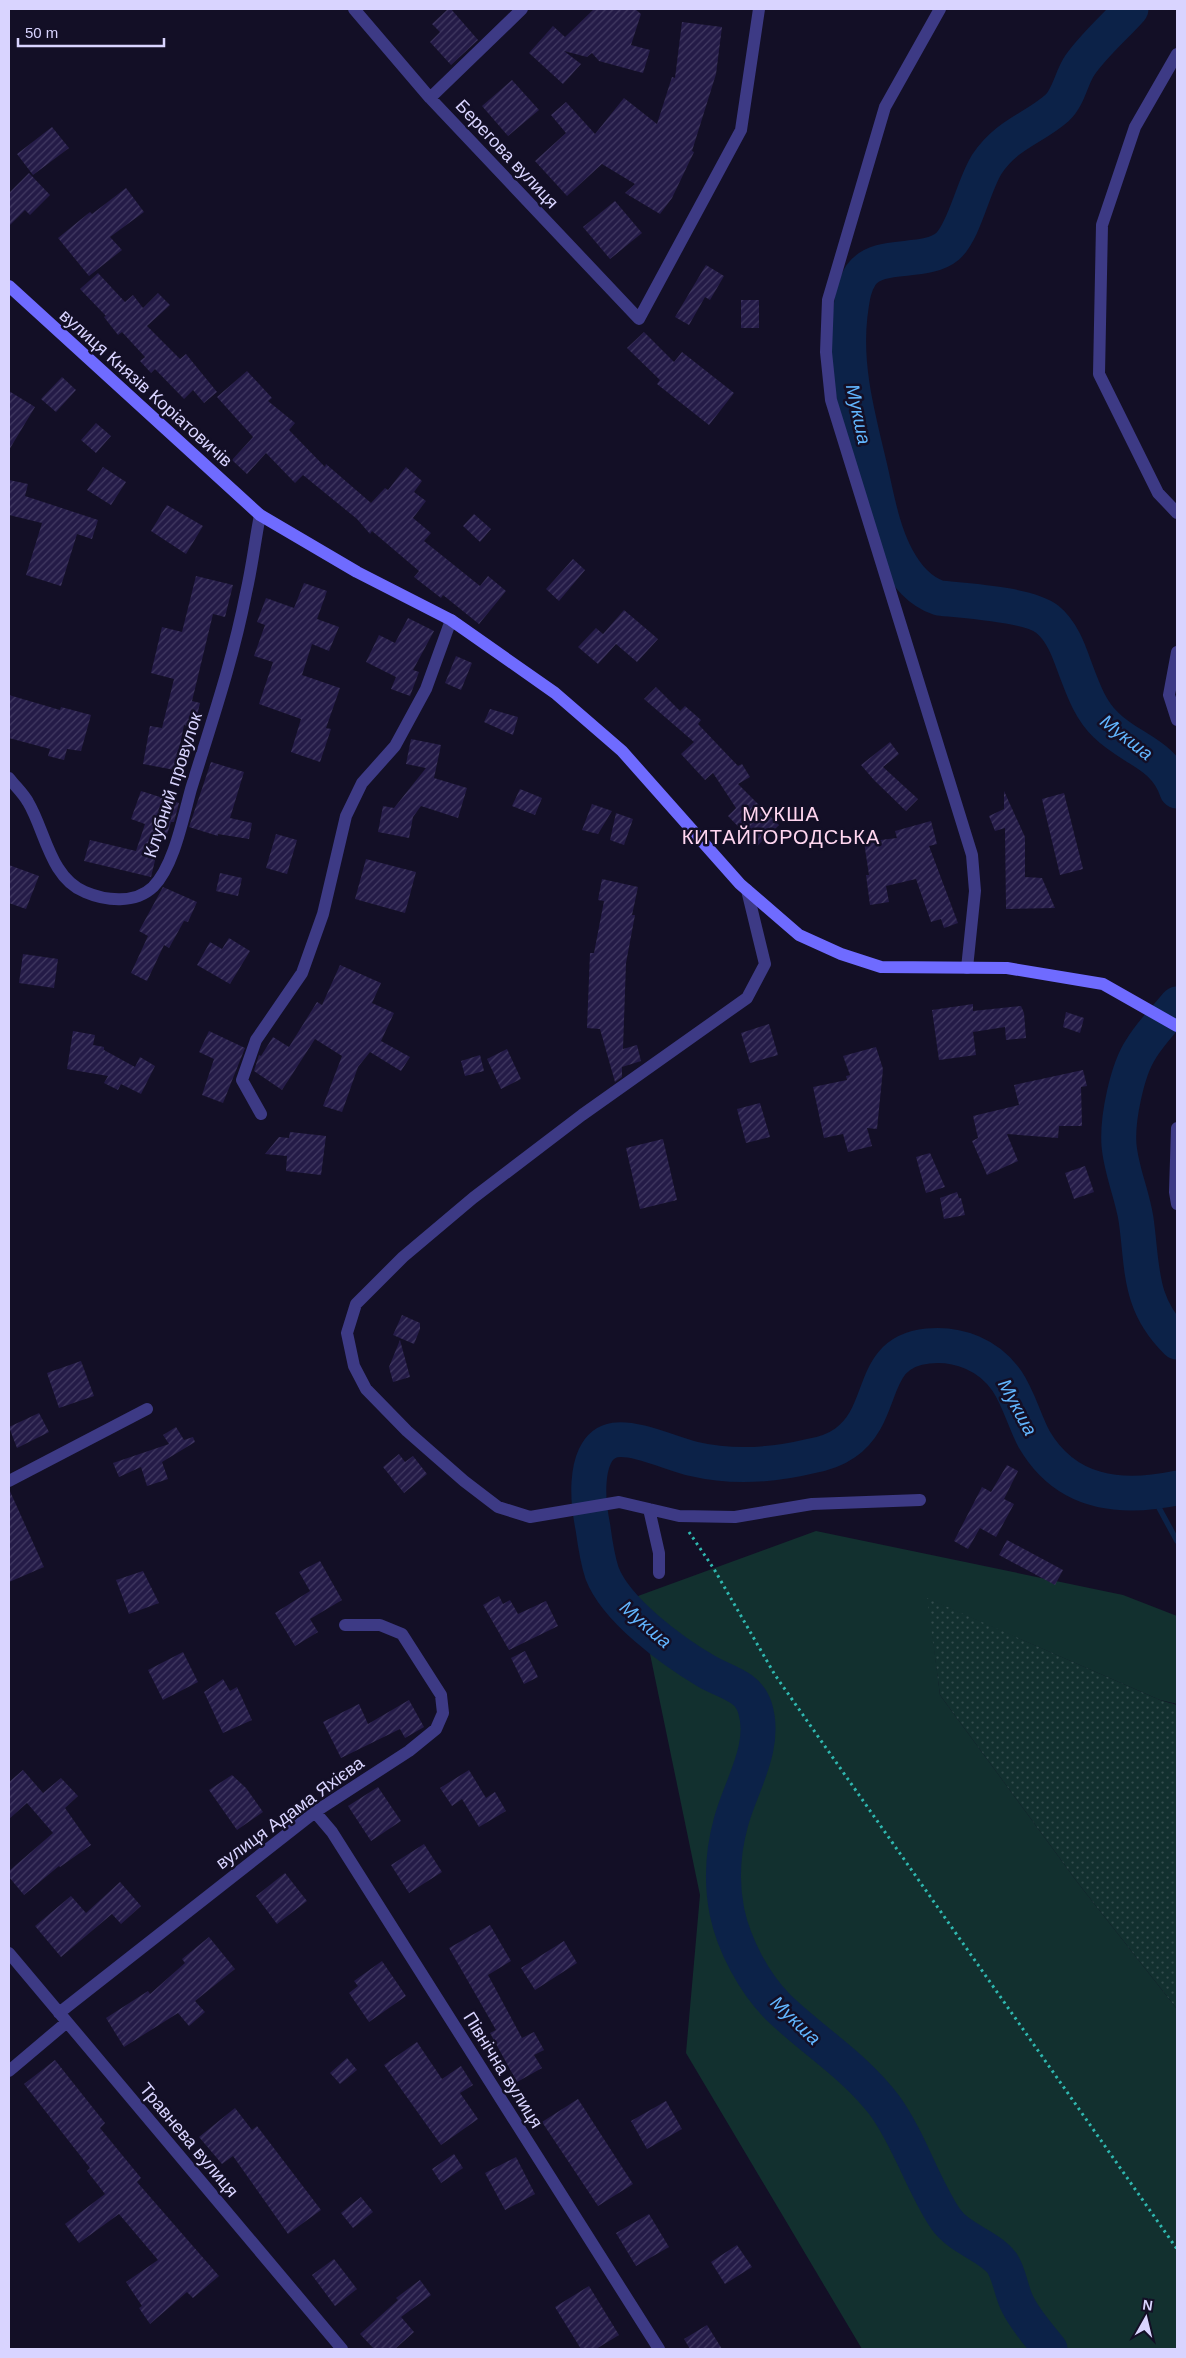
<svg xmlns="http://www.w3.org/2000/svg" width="1186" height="2358" viewBox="0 0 1186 2358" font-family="Arial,sans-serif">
  <defs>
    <pattern id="garden-dots" width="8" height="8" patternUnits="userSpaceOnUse" patternTransform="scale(1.25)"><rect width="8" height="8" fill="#12302f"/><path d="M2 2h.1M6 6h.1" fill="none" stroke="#344d4e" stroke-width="1.8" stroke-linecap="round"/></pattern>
    <pattern id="building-hatch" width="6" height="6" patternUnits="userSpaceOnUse" patternTransform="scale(1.25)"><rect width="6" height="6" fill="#241b47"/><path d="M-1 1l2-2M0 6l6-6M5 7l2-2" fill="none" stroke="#433b63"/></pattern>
  </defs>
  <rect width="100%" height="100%" fill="#130f26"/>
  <path fill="#12302f" d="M816,1531L1123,1595L1177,1616V1704L1160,1700L928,1599L940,1695L1078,1883L1177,2009V2349H862L686,2053L700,1895L638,1596Z"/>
  <path fill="url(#garden-dots)" d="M927,1598L1160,1700L1177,1705V2009L1078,1883L940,1695Z"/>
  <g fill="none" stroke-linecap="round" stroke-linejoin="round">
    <path stroke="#0c2248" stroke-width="5.5" d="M1151,1493L1177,1541"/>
    <path stroke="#0c2248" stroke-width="35" d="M1131,9C1114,28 1095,44 1080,65C1071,78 1069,97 1057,108C1033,129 1007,134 987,164C973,186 965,230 948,246C924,266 879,250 861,275C853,287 852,301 850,315C844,368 858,417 870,468C877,498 882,530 897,558C907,576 919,591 939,598C966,601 1027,604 1047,619C1062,631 1069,651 1075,668C1083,689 1090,710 1106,725C1131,750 1164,753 1177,791
      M1177,1004C1165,1019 1151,1032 1141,1049C1127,1070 1117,1119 1119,1145C1121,1170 1132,1194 1136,1219C1143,1268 1138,1304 1177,1342
      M1050,2349C1039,2335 1026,2321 1018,2305C1011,2292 1010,2275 1002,2263C987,2244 960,2240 945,2218C922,2183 910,2141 885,2106C855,2066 813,2041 778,2007C754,1983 734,1945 727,1912C721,1882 723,1851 731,1822C741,1785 767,1747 755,1708C748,1685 724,1682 706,1671C672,1651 616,1610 602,1573C597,1558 595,1543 593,1528C590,1513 588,1498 589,1483C590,1466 595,1443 615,1440C637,1437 672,1454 694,1459C732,1468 774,1465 811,1456C823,1454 835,1450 845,1443C888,1413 867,1352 928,1346C959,1343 989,1355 1007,1381C1019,1399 1024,1420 1034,1439C1066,1494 1120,1500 1177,1488"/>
  </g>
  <path fill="url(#building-hatch)" d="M448,9H451L478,40L451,65L430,42L440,32L432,24Z
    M594,9H635L641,14L631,45L650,50L643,73L599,61L592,53L587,57L564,51L581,64L563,84L529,53L553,26L565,37Z
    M682,22L722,27L716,74L692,151L694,152L672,198L660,214L625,193L635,184L602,164L567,196L535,161L566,133L551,115L566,102L595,134L624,98L657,124L672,77L675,78Z
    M512,80L539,110L508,136L482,106Z
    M52,127L69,148L33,175L17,154Z
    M29,173L50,195L30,215L25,210L9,226V193Z
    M126,188L144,212L110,237L122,250L89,276L58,238L90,212L92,214Z
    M615,201L642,233L610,259L583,227Z
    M706,265L724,276L710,300L705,297L689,325L675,317Z
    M98,273L125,302L133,295L143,308L158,293L170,305L147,326L180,359L186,354L217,392L204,403L193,390L184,399L155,369L151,373L140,361L145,357L122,332L118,335L104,317L106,316L80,289Z
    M741,300H759V328H741Z
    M644,332L674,362L682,352L734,393L709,425L657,384L660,380L627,348Z
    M247,371L272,398L268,401L295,423L289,430L325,467L326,464L371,503L385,488L388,490L406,467L422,481L414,492L426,501L413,518L431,533L424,541L480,586L488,576L506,591L479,624L443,595L441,598L414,577L419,571L372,531L370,534L357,519L303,475L295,483L266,453L247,474L232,460L253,437L217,397Z
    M62,377L76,390L56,412L41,399Z
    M9,391L35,407L9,450Z
    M96,423L111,436L96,453L81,440Z
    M103,467L126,482L111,505L87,490Z
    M9,480L28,484L25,496L98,520L92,539L77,534L61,586L26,575L42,523L9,515Z
    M167,505L203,526L186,554L151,531Z
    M474,514L491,529L480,542L463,526Z
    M573,559L585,570L559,601L546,589Z
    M196,576L233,585L225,617L213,614L192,701L200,703L194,728L184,725L175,770L143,764L150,726L162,728L174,679L151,673L162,627L182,632Z
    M304,583L327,591L317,619L339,627L329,651L312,644L302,675L340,688L326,728L331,729L320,762L291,752L301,719L259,704L273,662L254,656L265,625L257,622L266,598L294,608Z
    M624,610L658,639L637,662L616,644L598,664L578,647L596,628L603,634Z
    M408,618L434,631L413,670L419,672L410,696L391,689L396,677L366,662L379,635L395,643Z
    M456,656L472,663L461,690L445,683Z
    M656,687L680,711L685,706L701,720L698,724L738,766L742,764L750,777L738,784L779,825L757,846L728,816L736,808L713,773L705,780L681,754L694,742L644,699Z
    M9,695L60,710L61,707L91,715L81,751L67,749L64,760L48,756L50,749L9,738Z
    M490,709L518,717L513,735L484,722Z
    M411,739L441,745L434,778L467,788L458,818L421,806L413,817L409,838L378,832L383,806L394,808L426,768L406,764Z
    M890,742L899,754L883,767L918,799L906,811L874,780L861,765Z
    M211,762L244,772L230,818L252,823L249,839L218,834V836L189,827Z
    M520,789L542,798L535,815L512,806Z
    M141,791L179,803L174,822H171L165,841L160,840L151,877L84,861L90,840L136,851L145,824L131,819Z
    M1004,791L1025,837V877L1042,878L1055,908L1006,909L1005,828L995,831L989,816L1004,809Z
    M1064,793L1083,869L1060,875L1042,799Z
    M592,804L612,811L598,834L582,830Z
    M616,813L633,819L624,845L610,840Z
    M931,821L937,844L929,846L958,923L944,928L941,919L931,922L916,879L886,886L889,902L870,905L866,875H869L864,842L897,838L895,831Z
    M276,834L297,840L287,874L266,868Z
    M366,859L416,872L405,913L355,899Z
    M9,865L39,876L26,909L9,903Z
    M220,873L242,878L238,896L216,891Z
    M602,879L638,887L632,915H635L626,963L623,1049L637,1045L641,1061L622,1067V1077L615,1082L600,1029L587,1028L590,953H594L604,901L598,900Z
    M163,887L197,902L188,922L184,921L169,948L164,945L147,981L131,973L148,936L139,931Z
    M229,938L250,951L230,984L197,965L210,942L222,949Z
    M23,954L58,959L54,988L19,983Z
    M340,965L381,983L372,1003L394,1013L381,1041L410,1057L401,1071L370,1052L358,1067L342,1112L323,1106L342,1056L315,1039L282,1090L254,1071L259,1055L261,1056L273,1037L289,1047L317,1002L322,1005Z
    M973,1004V1011L1021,1006L1024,1013L1026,1038L1006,1040L1005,1027L973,1032L976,1055L939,1060L932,1010Z
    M1066,1012L1084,1018L1080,1033L1063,1027Z
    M769,1024L778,1055L750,1063L741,1033Z
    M73,1031L95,1035L93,1045L104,1047V1050L135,1067L140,1057L155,1066L141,1094L121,1084L118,1090L104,1083L108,1076L67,1069Z
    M209,1031L245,1048L223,1103L202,1095L214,1059L199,1052Z
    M876,1047L883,1069L877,1129L867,1128L872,1146L848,1152L843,1134L824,1138L813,1087L847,1080L846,1076L850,1075L843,1056Z
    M507,1049L521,1079L501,1089L487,1059Z
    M480,1055L484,1071L465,1076L461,1061Z
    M1083,1070L1087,1086L1081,1087L1082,1126H1059L1058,1138L1007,1134L1018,1161L987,1175L972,1141L978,1138L973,1116L1019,1105L1014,1085Z
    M760,1103L770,1137L746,1143L737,1109Z
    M290,1132L326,1136L321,1175L286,1171L287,1156L265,1154L279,1137L289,1138Z
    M663,1139L677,1200L640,1209L626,1148Z
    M930,1153L945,1187L926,1193L916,1157Z
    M1085,1166L1094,1192L1074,1199L1065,1173Z
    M957,1192L959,1198H961L965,1215L944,1219L940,1198Z
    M402,1315L420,1323V1329L414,1344L393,1335Z
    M400,1340L410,1377L393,1382L389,1367Z
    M81,1361L94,1396L59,1408L47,1373Z
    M39,1413L49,1432L17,1448L9,1427Z
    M176,1427L184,1440L193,1437L195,1442L162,1462L168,1479L147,1486L141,1467L119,1477L113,1463L169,1444L163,1435Z
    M399,1454L405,1462L413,1456L427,1474L404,1493L383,1467Z
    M1007,1465L1018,1471L1004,1499L1014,1504L996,1537L980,1528L968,1549L954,1541L982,1487L991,1492Z
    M9,1489L44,1567L9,1582Z
    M1007,1540L1063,1570L1055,1585L999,1555Z
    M320,1561L342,1600L310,1619L318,1632L295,1646L275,1613L310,1591L299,1572Z
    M143,1571L159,1603L129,1614L116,1580Z
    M499,1596L503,1604L510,1600L518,1614L546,1601L558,1626L509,1650L483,1605Z
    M525,1651L538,1677L524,1684L511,1658Z
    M183,1652L198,1682L163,1700L148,1670Z
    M223,1679L230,1691L237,1687L252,1720L223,1733L204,1692Z
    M409,1700L424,1727L405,1738L400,1729L341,1758L323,1722L359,1704L368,1724Z
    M23,1770L43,1793L61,1778L78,1796L65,1808L91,1845L60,1867L59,1866L24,1895L9,1877V1871L53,1833L27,1803L9,1819V1782Z
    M469,1770L486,1798L495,1792L506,1811L479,1827L462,1799L452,1806L440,1788Z
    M232,1775L246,1788L263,1812L237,1830L209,1790Z
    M378,1787L401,1821L371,1841L348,1806Z
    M424,1844L442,1872L409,1893L391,1865Z
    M285,1873L307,1901L277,1924L256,1896Z
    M120,1882L141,1906L121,1924L112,1914L61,1957L35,1926L71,1896L86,1913Z
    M490,1925L511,1961L488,1975L522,2038L534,2032L544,2050L534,2055L542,2068L517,2082L490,2033L496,2030L449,1948Z
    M209,1937L235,1969L195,2001L205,2012L189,2026L178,2013L124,2047L106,2018L148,1991L150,1994L185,1963L182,1959Z
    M564,1941L577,1963L535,1990L521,1968Z
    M382,1961L406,1996L369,2022L349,1993L358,1986L354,1981Z
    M417,2042L442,2079L461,2066L473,2085L460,2093L478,2119L441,2145L384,2065Z
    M347,2058L357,2070L340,2084L330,2073Z
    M55,2060L105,2123L100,2128L141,2178L137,2182L219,2276L193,2298L187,2292L150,2324L139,2308L142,2306L126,2282L158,2260L119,2214L79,2243L65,2224L105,2194L87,2171L90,2168L24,2084Z
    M578,2099L633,2184L598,2206L542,2122Z
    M666,2101L682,2129L647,2149L631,2121Z
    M235,2108L252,2130L257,2126L321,2210L288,2234L233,2156L222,2164L199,2137Z
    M454,2154L463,2168L441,2183L432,2169Z
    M516,2157L535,2194L505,2210L485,2173Z
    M361,2197L373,2212L353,2228L341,2213Z
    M649,2214L669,2247L636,2266L616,2233Z
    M737,2245L752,2267L725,2284L711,2262Z
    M334,2259L357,2289L335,2306L312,2275Z
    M420,2280L431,2295L401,2317L414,2332L395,2349H374L360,2334L398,2300L396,2298Z
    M589,2286L619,2335L596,2349H581L555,2307Z
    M707,2325L722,2349H690L684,2339Z"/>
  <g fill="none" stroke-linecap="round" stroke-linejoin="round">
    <path stroke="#2fb8b0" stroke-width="3" stroke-dasharray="2.5 4" stroke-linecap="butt" d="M689,1532L714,1569L775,1675L1177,2249"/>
    <path stroke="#3d3a85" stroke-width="12" d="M354,9L430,98L639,319L741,130L759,9
      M940,9L885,107L828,300L826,352L831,400L972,855L975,891L967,968
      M1177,54L1135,127L1102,225L1099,374L1158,493L1177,513
      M430,98L522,9
      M1177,652L1169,695L1177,720
      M9,778C15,786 23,793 28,802C45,830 50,878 85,892C106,901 135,904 153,887C174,866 183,818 191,789C211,724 233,660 246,593C252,567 255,541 260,515
      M747,890L765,964L747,998L582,1115L473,1198L403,1257L356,1304L347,1333L354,1366L366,1389L407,1431L464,1481L498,1507L530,1517L619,1502L679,1516L735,1517L812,1504L920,1500
      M261,1114L242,1080L256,1040L302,973L323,914L346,816L362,783L395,746L426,689L451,620
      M1177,1128L1175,1192L1177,1204
      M9,1481L147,1409
      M649,1509L659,1553V1573
      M315,1812L332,1832L659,2349
      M9,1953L342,2349
      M59,2013L315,1812L409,1751L436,1729L443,1713L441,1695L402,1634L380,1625H345
      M9,2071L67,2022"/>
    <path stroke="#6f6bff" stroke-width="12" d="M9,286L260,515L357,572L451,620L555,693L622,751L740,884L799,935L841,954L881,967L1007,968L1103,984L1177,1026"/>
  </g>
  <g text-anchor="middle" stroke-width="5" stroke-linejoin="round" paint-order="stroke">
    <g font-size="18" fill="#d9d4ff" stroke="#130f26">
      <text transform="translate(507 154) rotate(47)" y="6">Берегова вулиця</text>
      <text transform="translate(146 388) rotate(42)" y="6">вулиця Князів Коріатовичів</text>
      <text transform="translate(173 785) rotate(-72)" y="6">Клубний провулок</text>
      <text transform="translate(290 1813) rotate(-36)" y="6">вулиця Адама Яхієва</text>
      <text transform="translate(503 2070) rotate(58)" y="6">Північна вулиця</text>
      <text transform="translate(189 2140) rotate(50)" y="6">Травнева вулиця</text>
    </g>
    <g font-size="19" font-style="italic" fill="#62b6ff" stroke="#130f26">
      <text transform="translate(859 414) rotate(78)" y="7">Мукша</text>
      <text transform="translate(1127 737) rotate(38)" y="7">Мукша</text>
      <text transform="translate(1018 1407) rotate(62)" y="7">Мукша</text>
      <text transform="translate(646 1624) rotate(41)" y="7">Мукша</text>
      <text transform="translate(796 2020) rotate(44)" y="7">Мукша</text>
    </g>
    <g font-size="20" letter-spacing="1" fill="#ffd6f0" stroke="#130f26">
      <text x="781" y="821">МУКША<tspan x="781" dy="23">КИТАЙГОРОДСЬКА</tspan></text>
    </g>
  </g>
  <rect width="1186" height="2358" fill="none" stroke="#d9d4ff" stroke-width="20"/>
  <g transform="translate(1146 2318) rotate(8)" stroke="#130f26" stroke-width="4" paint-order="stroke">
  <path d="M0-4L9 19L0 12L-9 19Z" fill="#d9d4ff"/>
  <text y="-8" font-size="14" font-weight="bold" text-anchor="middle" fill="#d9d4ff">N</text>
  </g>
  <path d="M18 38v8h146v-8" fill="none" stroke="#d9d4ff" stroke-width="2.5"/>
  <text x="25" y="38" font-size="15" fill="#d9d4ff" stroke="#130f26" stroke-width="4" paint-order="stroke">50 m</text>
</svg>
